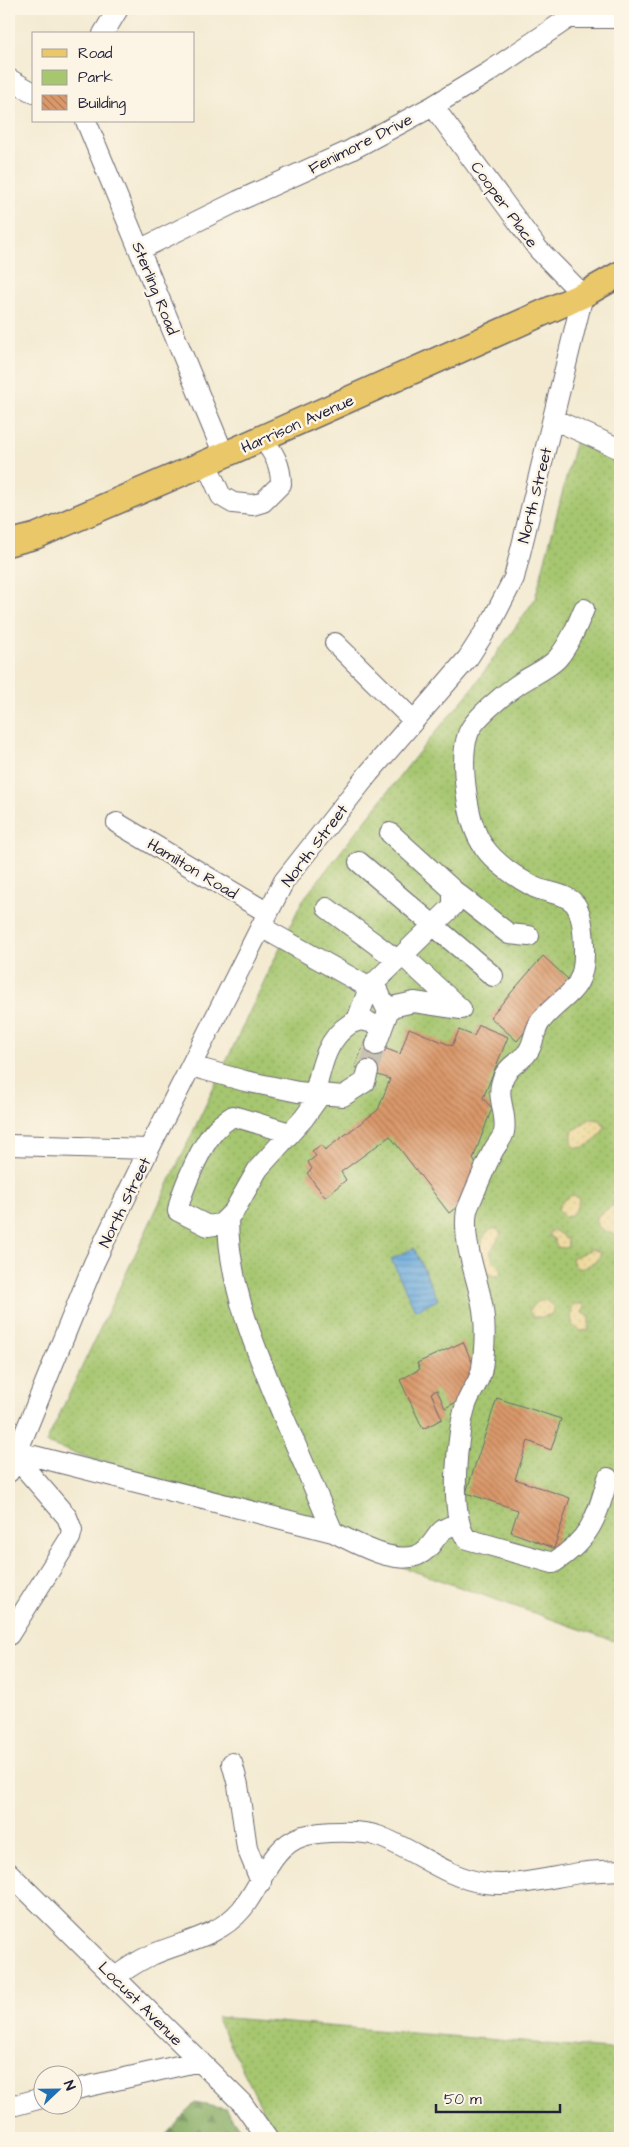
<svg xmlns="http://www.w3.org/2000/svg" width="629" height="2147" viewBox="0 0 629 2147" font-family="'Architects Daughter',sans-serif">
  <defs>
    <pattern id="green-dots" width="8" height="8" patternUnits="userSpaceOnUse" patternTransform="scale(1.25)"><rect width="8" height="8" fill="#a6c66f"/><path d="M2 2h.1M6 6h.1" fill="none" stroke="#8faa61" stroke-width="1.8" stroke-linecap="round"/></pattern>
    <pattern id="forest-firs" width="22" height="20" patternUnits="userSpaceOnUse" patternTransform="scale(1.25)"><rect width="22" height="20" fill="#84ab62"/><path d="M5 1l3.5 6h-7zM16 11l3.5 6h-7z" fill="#6c8b52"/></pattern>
    <pattern id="sand-dots" width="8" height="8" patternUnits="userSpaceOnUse" patternTransform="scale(1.25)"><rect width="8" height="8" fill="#eeda9e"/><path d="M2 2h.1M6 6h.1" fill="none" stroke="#ccbb89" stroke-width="1.8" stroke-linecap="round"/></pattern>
    <pattern id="water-rules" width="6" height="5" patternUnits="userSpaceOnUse" patternTransform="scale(1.25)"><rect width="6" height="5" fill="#6aaadd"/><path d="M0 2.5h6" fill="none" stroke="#578ab4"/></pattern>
    <pattern id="building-back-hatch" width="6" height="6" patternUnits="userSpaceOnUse" patternTransform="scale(1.25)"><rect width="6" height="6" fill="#da986a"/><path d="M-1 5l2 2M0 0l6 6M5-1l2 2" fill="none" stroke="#b07c58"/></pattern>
  </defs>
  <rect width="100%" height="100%" fill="#fcf5e5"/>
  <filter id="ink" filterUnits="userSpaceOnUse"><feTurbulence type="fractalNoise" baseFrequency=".02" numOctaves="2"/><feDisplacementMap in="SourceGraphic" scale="10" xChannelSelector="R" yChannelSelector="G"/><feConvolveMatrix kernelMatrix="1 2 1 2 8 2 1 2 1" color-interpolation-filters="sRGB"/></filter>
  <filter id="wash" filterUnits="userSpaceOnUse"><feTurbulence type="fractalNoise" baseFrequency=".0096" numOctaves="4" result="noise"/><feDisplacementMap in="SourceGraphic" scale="20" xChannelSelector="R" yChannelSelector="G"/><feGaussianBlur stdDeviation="1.12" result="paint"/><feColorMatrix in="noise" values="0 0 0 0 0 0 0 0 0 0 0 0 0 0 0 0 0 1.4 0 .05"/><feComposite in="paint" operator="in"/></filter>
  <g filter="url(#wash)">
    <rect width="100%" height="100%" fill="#f3ead1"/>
    <path fill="url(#green-dots)" stroke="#647455" d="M578,432L620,455V1643L46,1443L302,901L423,747L472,689L535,599Z
      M216,2017L620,2050V2138H277Z"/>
    <path fill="url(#forest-firs)" stroke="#53664e" d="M195,2103L226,2109L246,2138H163Z"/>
    <path fill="url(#sand-dots)" stroke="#887e6c" d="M590,1119L600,1120L605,1126C600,1138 589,1148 576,1148L572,1145V1131Z
      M574,1195L579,1199C578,1207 573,1218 564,1217L558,1210C560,1202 566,1197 574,1195Z
      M620,1205V1237C611,1232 594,1231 596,1217L612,1206Z
      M492,1229H497L501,1234L490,1252L493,1260L501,1268V1273L497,1276C476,1277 475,1236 492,1229Z
      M554,1230L567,1239L568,1246L565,1248L557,1247L554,1239L549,1236L550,1231Z
      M592,1249L600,1252V1258C590,1263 576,1279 572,1258Z
      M545,1300L554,1307L552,1314L542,1317H533L529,1311C533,1305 537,1301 545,1300Z
      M575,1304H582L585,1306L582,1313L589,1316V1330L580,1331L572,1325L571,1308Z"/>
    <path fill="url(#water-rules)" stroke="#46668c" d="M414,1248L438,1300L415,1310L391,1259Z"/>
    <g id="blocks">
      <path fill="url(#building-back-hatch)" d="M543,956L569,980L517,1041L490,1017Z
        M479,1025L508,1037L483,1098L492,1108L473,1159L478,1167L463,1202L449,1213L390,1136L341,1172L346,1180L325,1197L307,1173L312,1169L308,1162L316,1156L312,1151L321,1145L325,1150L378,1110L390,1079L355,1067L365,1041L400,1054L409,1028L452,1046L459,1030L474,1036Z
        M463,1342L476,1371L473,1380L465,1384L468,1391L462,1399L445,1408L437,1390L431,1393L442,1419L423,1429L400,1380L420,1369L417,1363Z
        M497,1398L561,1419L551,1450L528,1441L515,1479L570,1498L554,1548L511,1532L518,1510L466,1493Z"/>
    </g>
  </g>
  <g filter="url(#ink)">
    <use href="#blocks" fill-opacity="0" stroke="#6b6870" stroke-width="1"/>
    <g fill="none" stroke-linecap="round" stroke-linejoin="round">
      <path stroke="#c9c2b3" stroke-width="20" stroke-dasharray="20 10" stroke-linecap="butt" d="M368,1071L376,1045"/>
      <g stroke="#6b6870" stroke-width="22">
        <path id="minor" d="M568,18H620
          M103,34L118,9
          M9,79L34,93
          M86,121L224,455
          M141,249L238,201L349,151L433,106L489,72L582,9
          M553,419L620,449
          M206,463L221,496L233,503L253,505L263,502L281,484C281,465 274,453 262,438
          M584,609C577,626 569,645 557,659C545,671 529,676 516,686C503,695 473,719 468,734C459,760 467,825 484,847C495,863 517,878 534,887C546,893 566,893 575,904C583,915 584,939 584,952C585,994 562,994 540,1022C533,1033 534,1045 527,1053C520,1062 509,1065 504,1076C494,1096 508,1113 504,1132C503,1138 496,1145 493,1151C483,1171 475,1191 467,1210C462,1240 475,1271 481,1299C486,1320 485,1347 482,1368C481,1380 471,1391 467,1402C457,1427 448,1519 467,1539L553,1563C590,1539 596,1520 608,1478
          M335,643L414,721
          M117,823L268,913
          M359,862L493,976
          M453,890L509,934L529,936
          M327,908L397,960
          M261,927L379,993L388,1012L376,1045
          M402,955L461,1009
          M387,1008L414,1002L461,1009
          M357,1020L369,988L453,906V890L390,833
          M191,1066L245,1081L298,1092L343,1096L365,1082L368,1071
          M315,1093C321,1068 326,1039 350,1024C357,1021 361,1019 369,1022
          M290,1133L233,1116C225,1121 218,1126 213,1133C201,1147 180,1193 178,1211L208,1226L221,1224L234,1211L258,1169L304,1118L321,1094
          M9,1145L149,1149
          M18,1452L333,1532C316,1493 299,1453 282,1413C256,1351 228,1286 228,1217
          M9,1472L94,1263L149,1149L284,881L369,773L468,658L493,619L514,578L583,295L538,249L433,106
          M333,1532C356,1543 404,1572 427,1549C439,1537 437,1528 459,1524
          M9,1635L70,1538L72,1530L67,1517L16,1458
          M232,1763L238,1785L247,1848L261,1882
          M9,1873L242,2103L267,2138
          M115,1977C128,1968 140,1959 154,1954C185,1941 219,1936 241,1910C262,1886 269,1847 303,1836C320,1831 361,1830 378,1836C414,1849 446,1878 485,1883C517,1887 547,1878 579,1873C592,1871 606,1871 620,1870
          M72,2090L200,2061
          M9,2103L16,2105L42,2098"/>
      </g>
      <g stroke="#6b6870" stroke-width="28">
        <path id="major" d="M9,543L36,536L224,455L583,295L620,274"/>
      </g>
      <use href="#minor" stroke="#fff" stroke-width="20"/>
      <use href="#major" stroke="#eac769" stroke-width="25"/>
    </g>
  </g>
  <g text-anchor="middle" stroke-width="5" stroke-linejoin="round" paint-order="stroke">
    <g font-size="16" fill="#22223b" stroke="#fcf5e5">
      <text transform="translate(360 143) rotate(-27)" y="6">Fenimore Drive</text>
      <text transform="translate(505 204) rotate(54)" y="6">Cooper Place</text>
      <text transform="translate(156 288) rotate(68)" y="6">Sterling Road</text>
      <text transform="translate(297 423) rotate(-24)" y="6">Harrison Avenue</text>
      <text transform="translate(534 495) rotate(-76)" y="6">North Street</text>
      <text transform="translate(314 845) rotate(-53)" y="6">North Street</text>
      <text transform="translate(193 868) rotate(31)" y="6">Hamilton Road</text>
      <text transform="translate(124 1202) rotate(-64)" y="6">North Street</text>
      <text transform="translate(141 2003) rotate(45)" y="6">Locust Avenue</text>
    </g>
  </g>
  <rect width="629" height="2147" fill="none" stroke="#fcf5e5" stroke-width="30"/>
  <rect x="32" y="32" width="162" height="90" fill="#fcf5e5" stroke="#a5a1a1"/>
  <rect x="42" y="49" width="25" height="8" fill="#eac769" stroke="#a5a1a1"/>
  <text x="78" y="58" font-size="15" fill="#22223b">Road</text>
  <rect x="42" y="70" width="25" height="15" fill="#a6c66f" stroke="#a5a1a1"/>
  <text x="78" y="82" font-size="15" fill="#22223b">Park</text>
  <rect x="42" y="95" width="25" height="15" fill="url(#building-back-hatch)" stroke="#a5a1a1"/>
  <text x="78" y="108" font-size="15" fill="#22223b">Building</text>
  <g transform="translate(58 2090) rotate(68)"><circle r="24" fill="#fcf5e5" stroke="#a5a1a1"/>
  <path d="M0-4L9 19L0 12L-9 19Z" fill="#1f6fb2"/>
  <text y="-8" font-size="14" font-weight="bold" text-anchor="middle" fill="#22223b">N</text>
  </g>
  <path d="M436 2104v8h124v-8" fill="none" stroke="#22223b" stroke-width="2.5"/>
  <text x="444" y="2104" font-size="15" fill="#22223b" stroke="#fcf5e5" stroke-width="4" paint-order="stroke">50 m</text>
</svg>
